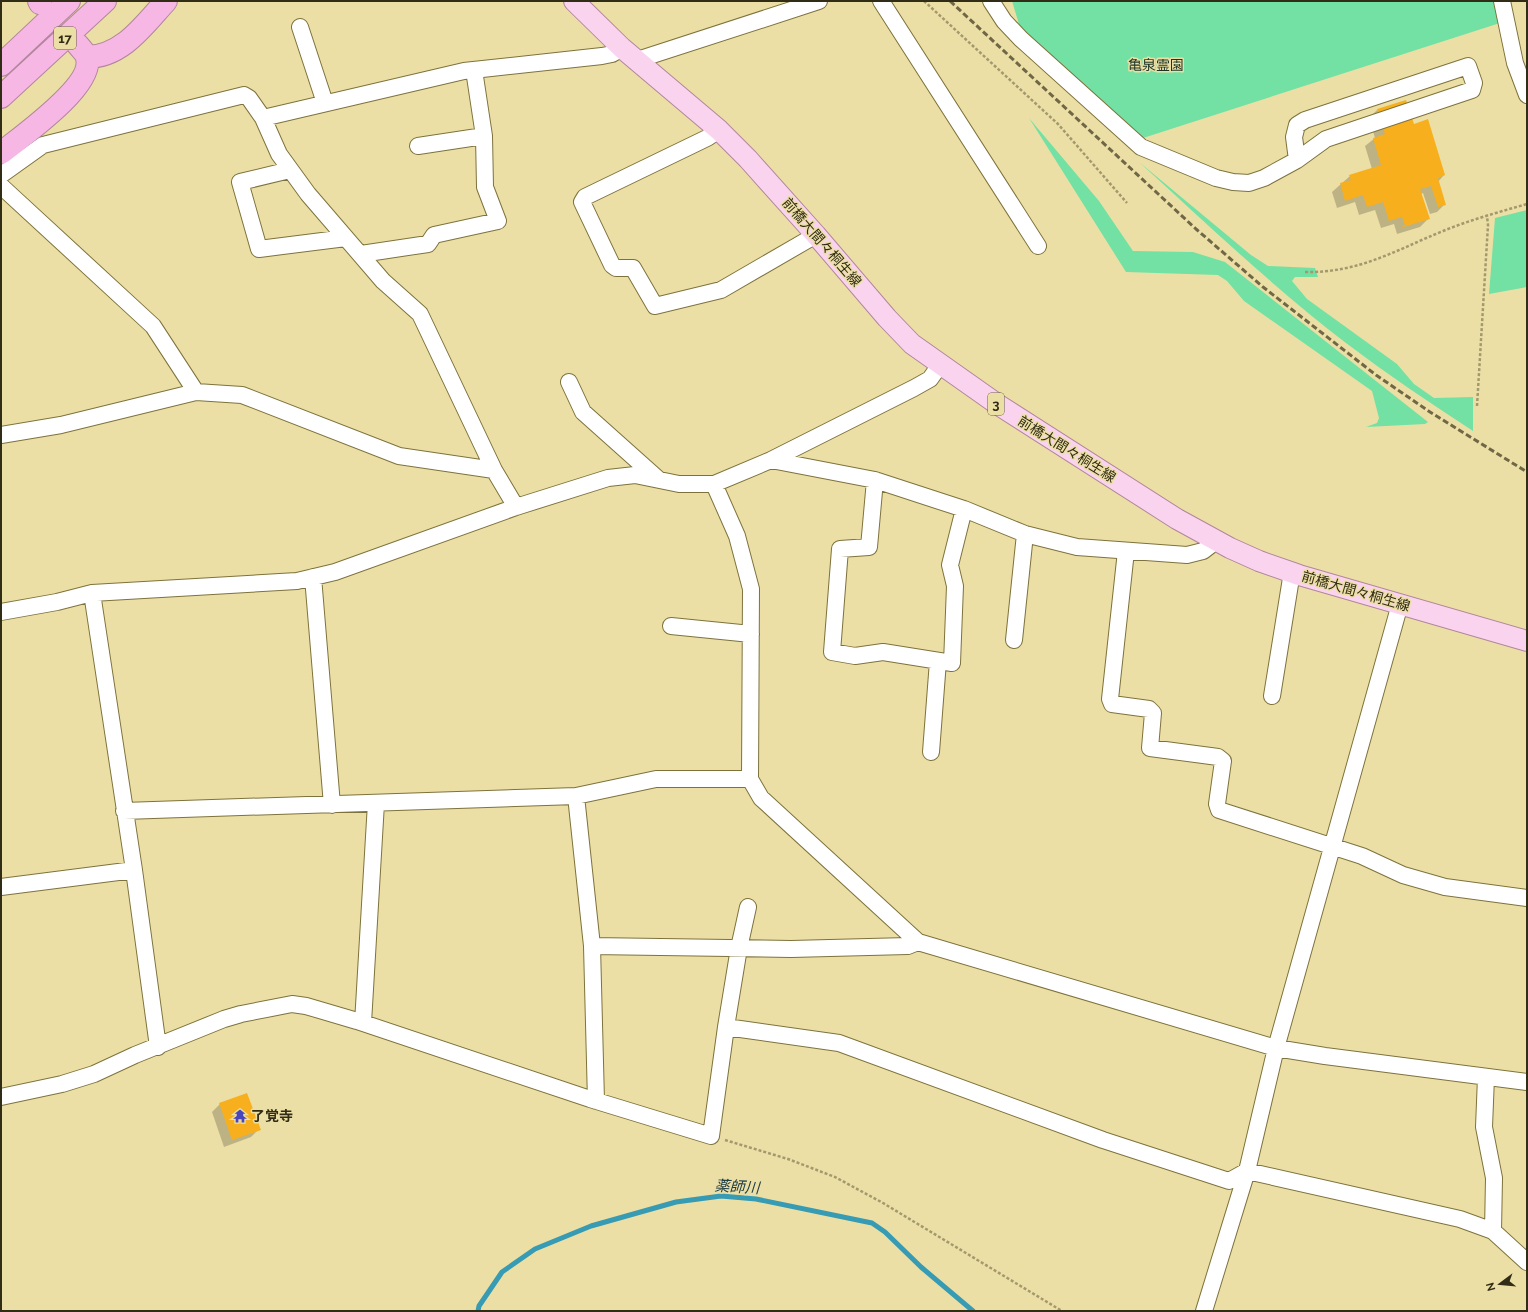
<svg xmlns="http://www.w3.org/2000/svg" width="1528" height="1312" viewBox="0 0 1528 1312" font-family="Raleway,'Noto Sans JP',sans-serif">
  <rect width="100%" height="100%" fill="#ecdfa6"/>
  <path fill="#72e1a3" d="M1012,1H1497L1500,23L1140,139L1021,31Z
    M1029,118L1099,201L1133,251L1193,252L1225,262L1428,422L1425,424L1366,427L1377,423L1379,418L1372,391L1244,301L1227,281L1218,275L1126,272Z
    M1139,162L1251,255L1268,266L1315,268L1318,277H1295L1292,281L1307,299L1397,364L1414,384L1434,398L1473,397V431C1430,403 1387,374 1346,343C1273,287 1207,224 1139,162Z
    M1527,210V287L1489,294L1495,218Z"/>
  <path fill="#0003" d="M1377,110L1413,125L1444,175L1438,182L1445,204L1437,212L1430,214L1423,193L1421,194L1428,219L1420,227L1397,234L1394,224L1381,228L1375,210L1359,215L1355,202L1337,208L1332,192L1350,176L1372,169L1365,146L1375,138L1369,118Z
    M220,1104L259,1129L251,1137L224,1147L212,1112Z"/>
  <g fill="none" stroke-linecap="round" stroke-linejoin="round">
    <path stroke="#369bb3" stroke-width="5" d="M478,1311L479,1306L502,1272L535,1249L591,1226L676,1202L721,1196L756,1199L872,1223L885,1232L921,1267L973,1311"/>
  </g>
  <path fill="#f8af1d" d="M1406,100L1414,124L1428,119L1445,175L1438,178L1446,205L1438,207L1431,186L1420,189L1430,219L1403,227L1402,226L1405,225L1402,217L1389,221L1383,202L1367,207L1363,195L1345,201L1340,183L1351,180L1349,175L1381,165L1373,138L1385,134L1377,109Z
    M247,1093L261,1130L232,1140L219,1103Z"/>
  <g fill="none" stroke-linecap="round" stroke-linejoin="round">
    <g stroke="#7e723c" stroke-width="18">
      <path id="minor" d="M881,1L1038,246
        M991,1L1004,21L1021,39L1141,147L1216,178L1233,182L1249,183L1264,178L1297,160L1326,139L1472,90L1474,83L1468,66L1305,120L1297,125L1294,137L1297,160
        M1502,1L1515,63L1527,95
        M300,27L325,103
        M637,60L819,1
        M263,118L464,71L602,56L612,54L622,48
        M719,130L707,138L585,197L582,202L612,265L616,268H633L655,306L721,290L816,235
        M418,146L484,136
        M290,170L240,182L259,249L346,238
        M1,175L43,145L244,95L249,98L263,118L279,154L308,194L383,281L420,314L494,470L516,507
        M1,186L153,326L196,392
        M361,254L428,244L434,235L498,221L485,187L484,136L474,70
        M569,382L583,412L658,479
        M1,435L61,425L196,392L242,395L399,456L494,470
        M771,460L875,480L964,509L1025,534L1077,547L1187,555L1203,551L1216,541
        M875,480L869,547L840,549L832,652L855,656L883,652L952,663L955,586L950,565L964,509
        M714,484L737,536L751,589L750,779L761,798L918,942L1276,1048L1325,1056L1527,1082
        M1126,551L1110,699L1112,704L1149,709L1153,713L1150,748L1218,757L1223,761L1217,804L1219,810L1362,856L1403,875L1445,887L1527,898
        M313,577L332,805
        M92,593L134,870L158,1047
        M1,612L57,602L92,593L297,581L335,572L516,507L608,478L635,475L679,484H714L771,460L914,388L930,379L940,365
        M671,626L751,634
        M1014,640L1025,534
        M1272,696L1292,572
        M931,752L938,661
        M576,796L592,946L596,1101
        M124,811L576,796L656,779H750
        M1,887L134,870
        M592,946L791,949L908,946L918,942
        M363,1023L376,803
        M726,1027L739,948L748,907
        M1486,1077L1484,1127L1494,1178L1493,1231
        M1,1097L62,1084L94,1074L135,1055L224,1019L241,1014L292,1004L306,1006L357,1021L590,1099L711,1136L726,1027L839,1043L1103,1140L1229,1181L1247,1171L1460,1219L1493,1231L1527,1262
        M1204,1311L1247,1171L1276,1048L1400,604"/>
    </g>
    <g stroke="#b2869c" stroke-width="22">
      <path id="major" d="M574,1L622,48L719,130L748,159L816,235L887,318L912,344L997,404L1177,519L1230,548L1259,561L1299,575L1527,641"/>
    </g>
    <g stroke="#b2869c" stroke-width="24">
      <path id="highway" d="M39,1L40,3
        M87,57C122,57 144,25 166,1
        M1,65L69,1
        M1,97L105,1
        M1,153C22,136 94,86 87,58C86,53 81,49 78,45"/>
    </g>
    <path stroke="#a3996d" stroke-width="2.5" stroke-dasharray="3 2" stroke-linecap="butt" d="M924,1L1058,124L1127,203
      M1305,272C1359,273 1394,251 1443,231C1470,220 1499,212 1527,204
      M1477,406L1488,225L1487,216
      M725,1140L788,1159L835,1177L883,1203L1062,1311"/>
    <use href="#minor" stroke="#fff" stroke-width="16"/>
    <use href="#major" stroke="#fad4ef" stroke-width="20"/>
    <use href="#highway" stroke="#f7b7e5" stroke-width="22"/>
    <path stroke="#6f6745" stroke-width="3" stroke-dasharray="6 3" stroke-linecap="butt" d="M950,1L1196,229L1263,287L1376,375L1430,412L1527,472"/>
  </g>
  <defs>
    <g id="temple-bare" transform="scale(1.08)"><path d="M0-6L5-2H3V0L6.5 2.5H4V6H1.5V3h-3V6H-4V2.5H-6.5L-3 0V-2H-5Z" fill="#4746bc" stroke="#ecdfa6" stroke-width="2.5" paint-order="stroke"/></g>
  </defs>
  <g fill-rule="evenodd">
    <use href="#temple-bare" x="240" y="1116"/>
  </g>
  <g text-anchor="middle" stroke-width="3" stroke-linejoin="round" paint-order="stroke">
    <g fill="#ecdfa6" stroke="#696240" stroke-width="1">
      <rect x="54" y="27" width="22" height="22" rx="3"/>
      <rect x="988" y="393" width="16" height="22" rx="3"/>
    </g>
    <g font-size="13" font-weight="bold" fill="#312c15">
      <text x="65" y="43">17</text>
      <text x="996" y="409">3</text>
    </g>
    <g font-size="14" fill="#1c3325" stroke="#ecdfa6">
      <text x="1156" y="70">亀泉霊園</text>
    </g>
    <g font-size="14" fill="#312c15" stroke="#ecdfa6">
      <text transform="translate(822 242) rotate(49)" y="5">前橋大間々桐生線</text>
      <text transform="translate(1067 449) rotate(32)" y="5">前橋大間々桐生線</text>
      <text transform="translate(1356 591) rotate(16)" y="5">前橋大間々桐生線</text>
    </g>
    <g font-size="14" font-weight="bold" fill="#312c15" stroke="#ecdfa6" text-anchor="start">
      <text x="251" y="1121">了覚寺</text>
    </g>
    <g font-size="15" font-style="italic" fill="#213f47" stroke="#ecdfa6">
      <text transform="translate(737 1187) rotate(3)" y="5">薬師川</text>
    </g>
  </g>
  <rect width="1528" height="1312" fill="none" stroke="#312c15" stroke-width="4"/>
  <g transform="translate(1500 1284) rotate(254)" stroke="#ecdfa6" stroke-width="3" paint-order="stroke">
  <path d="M0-3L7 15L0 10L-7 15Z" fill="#312c15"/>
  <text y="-6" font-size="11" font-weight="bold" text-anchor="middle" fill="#312c15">N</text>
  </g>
</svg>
